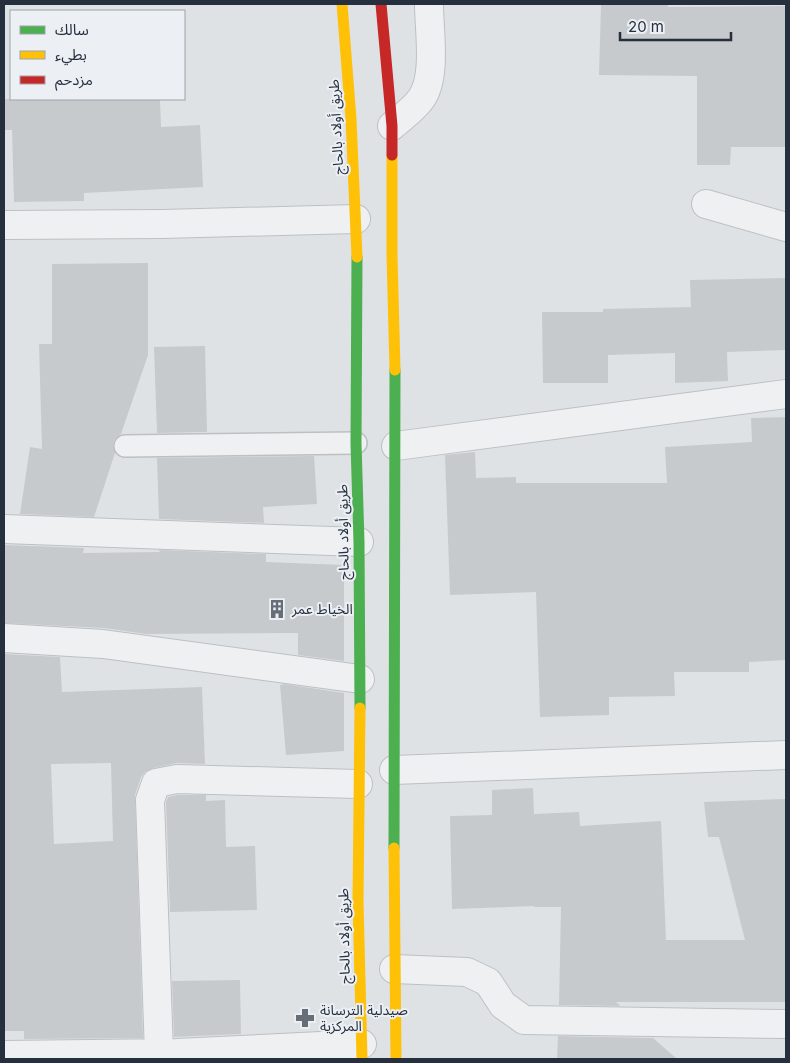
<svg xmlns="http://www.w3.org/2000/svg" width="790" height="1063" viewBox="0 0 790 1063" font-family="Inter,'Noto Sans Arabic',sans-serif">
  <rect width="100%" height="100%" fill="#dfe2e5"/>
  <path fill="#c7cacd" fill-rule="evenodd" d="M601,4H668V7L786,6V147H731L730,165H697V76L599,75Z
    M4,99H160L161,127L200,125L203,187L84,193V201L14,202L12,130H4Z
    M148,263V355L121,434L114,440L113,447L115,453L94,517L20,514L30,447L42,449L39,344H52V264Z
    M786,278V350L727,352L728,381L675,383V353L608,355V383H543L542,312H603V309L691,307L690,280Z
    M205,346L207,432L157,433L154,347Z
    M786,417V660L749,662V672H674L675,696L609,697V715L540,717L536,592L450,595L445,455L475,452L476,478L516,477V483H667L665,447L752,442L751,418Z
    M314,456L317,504L263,507L264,523L159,519L157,458Z
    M4,545L84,548L83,553L160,552L159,550L266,554V562L344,565V661L298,655V633L146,634L104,628L4,623Z
    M4,654L60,657L62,692L202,687L205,764L177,763L153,768L145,772L141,777L135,795L143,1038L24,1039V1031H4ZM111,763L113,841L54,844L51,764Z
    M284,684L344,693V751L286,755L280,685Z
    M533,788L534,814L579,812L580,826L661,821L666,940H745L719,837H708L704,802L785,799L786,1002H616L620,1006L559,1005L561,907H534V906L452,909L450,816L492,815V790Z
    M178,795H206V801L225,800L226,847L255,846L257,910L170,912L166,802L168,797Z
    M240,980L241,1034L174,1037L172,981Z
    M558,1036L653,1038L677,1059H557Z"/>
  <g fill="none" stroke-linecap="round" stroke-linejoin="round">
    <g stroke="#bdc0c3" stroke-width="24">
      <path id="lane" d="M125,446L356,443"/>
    </g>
    <g stroke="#bdc0c3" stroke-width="30">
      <path id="street" d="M392,126C401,118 414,109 421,99C437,77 429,31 429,4
        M706,204L786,227
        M4,225L162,224L356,219
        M396,446L786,394
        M4,529L359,542
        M4,638L103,644L360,679
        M394,770L786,755
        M394,969L467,972L488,982L503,1005L524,1020L786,1024
        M159,1053L150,800L156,783L177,779L358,784
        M4,1055L177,1053L362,1044"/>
    </g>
    <use href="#lane" stroke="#eff0f2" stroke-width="21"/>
    <use href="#street" stroke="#eff0f2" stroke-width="28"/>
    <path stroke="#4caf50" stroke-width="11" d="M357,257L356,443L359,542L360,708
      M394,848L395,370"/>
    <path stroke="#ffc107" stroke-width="11" d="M342,4L351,119L357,257
      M392,155V255L395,370
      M360,708L358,902L362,1059
      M394,848L396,1059"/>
    <path stroke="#c62828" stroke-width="11" d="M381,4L392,126V155"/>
  </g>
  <defs>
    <g id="building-bare" transform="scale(1.5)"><path d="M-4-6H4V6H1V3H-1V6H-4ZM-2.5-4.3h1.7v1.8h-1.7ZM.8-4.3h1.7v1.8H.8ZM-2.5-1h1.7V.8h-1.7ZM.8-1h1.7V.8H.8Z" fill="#676e78" stroke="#ecf0f5" stroke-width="2.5" paint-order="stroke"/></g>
    <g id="pharmacy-bare" transform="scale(1.5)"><path d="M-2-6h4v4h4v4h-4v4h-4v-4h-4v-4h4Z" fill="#676e78" stroke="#ecf0f5" stroke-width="2.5" paint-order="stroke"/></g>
  </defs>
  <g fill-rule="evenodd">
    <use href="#building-bare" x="277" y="609"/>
    <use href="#pharmacy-bare" x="305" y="1018"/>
  </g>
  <g text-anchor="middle" stroke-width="4" stroke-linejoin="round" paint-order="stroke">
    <g font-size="14" fill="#262f3e" stroke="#ecf0f5">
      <text transform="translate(336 127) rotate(-93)" y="5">طريق أولاد بالحاج</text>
      <text transform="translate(343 532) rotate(-91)" y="5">طريق أولاد بالحاج</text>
      <text transform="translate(344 936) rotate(-91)" y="5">طريق أولاد بالحاج</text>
    </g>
    <g font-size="14" fill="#262f3e" stroke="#ecf0f5" text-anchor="start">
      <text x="292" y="614">الخياط عمر</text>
      <text x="320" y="1015">صيدلية الترسانة<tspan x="320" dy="16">المركزية</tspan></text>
    </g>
  </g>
  <rect width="790" height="1063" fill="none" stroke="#262f3e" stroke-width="10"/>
  <rect x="10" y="10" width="175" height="90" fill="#ecf0f5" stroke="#9da3ac"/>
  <rect x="20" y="26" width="25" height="8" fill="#4caf50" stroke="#9da3ac"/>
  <text x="55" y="35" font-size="15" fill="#262f3e">سالك</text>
  <rect x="20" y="51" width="25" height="8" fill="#ffc107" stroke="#9da3ac"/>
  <text x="55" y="60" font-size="15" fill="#262f3e">بطيء</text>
  <rect x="20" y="76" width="25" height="8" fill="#c62828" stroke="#9da3ac"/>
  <text x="55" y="85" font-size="15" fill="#262f3e">مزدحم</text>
  <path d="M620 32v8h111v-8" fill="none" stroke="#262f3e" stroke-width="2.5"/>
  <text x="628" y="32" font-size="15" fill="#262f3e" stroke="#ecf0f5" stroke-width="4" paint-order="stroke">20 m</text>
</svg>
